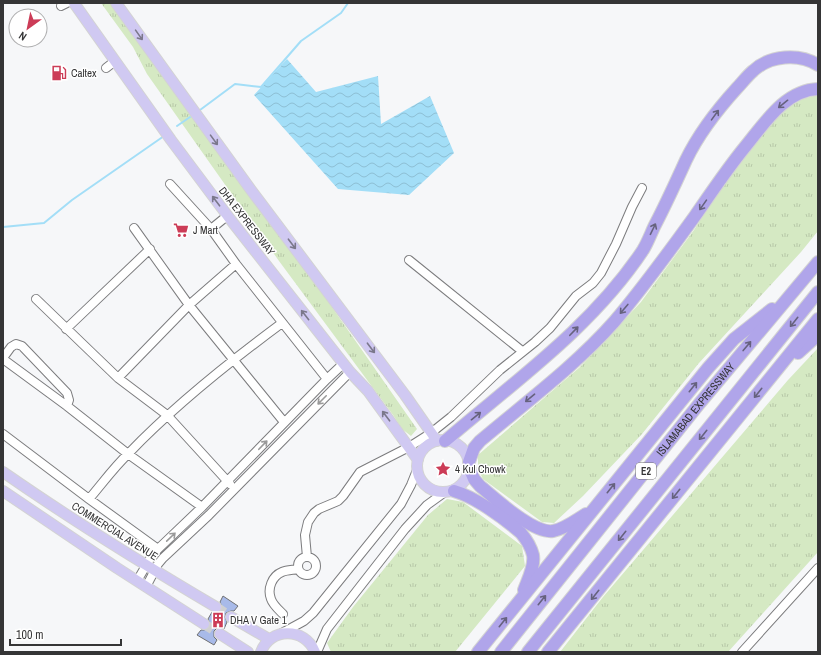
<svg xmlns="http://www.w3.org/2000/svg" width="821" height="655" viewBox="0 0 821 655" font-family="'Archivo Narrow',sans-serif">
  <defs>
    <pattern id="grass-tufts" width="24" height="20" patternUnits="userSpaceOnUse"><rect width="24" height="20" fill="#d5e9c3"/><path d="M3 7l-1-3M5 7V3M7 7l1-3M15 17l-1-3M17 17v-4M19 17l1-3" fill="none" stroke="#b7c8a8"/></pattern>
    <pattern id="water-waves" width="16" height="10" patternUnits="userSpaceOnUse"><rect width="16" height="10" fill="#a3def7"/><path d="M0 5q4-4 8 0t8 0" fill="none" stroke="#8dbfd4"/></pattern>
  </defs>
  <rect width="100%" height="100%" fill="#f6f7f9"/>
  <path fill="url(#grass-tufts)" d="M101,3H111L327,300L417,429L411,436L402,429L393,415L279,261L147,74L133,47Z
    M818,95V231L801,252L699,363L642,434L583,496L554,523L542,522L483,479L478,469V455L580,367L641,302L694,230L725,180L789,102Z
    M818,348V552L728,652H560L603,597L788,380Z
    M447,499L463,502L522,546L525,566L455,652H331L327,643L353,607L428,515Z"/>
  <path fill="url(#water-waves)" d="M287,59L316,92L378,76L381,124L430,96L454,153L409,195L338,189L254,95Z"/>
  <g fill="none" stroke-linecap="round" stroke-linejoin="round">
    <path stroke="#a3def7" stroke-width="2" d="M200,110L235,84L261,87L301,41L341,13L348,3
      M177,126L190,117
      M3,227L44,223L72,200L164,136"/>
  </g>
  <path fill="#a8bae9" stroke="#707173" d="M223,596L238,606L234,611H231L226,613L225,617L227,622L224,629L217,628L214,631V637L217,640L214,645L197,635L201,630H204L209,628L210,624L208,619L212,612L216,613L221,611L222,607L220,602Z"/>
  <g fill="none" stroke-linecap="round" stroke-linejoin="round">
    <path stroke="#cfd0d2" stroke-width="10" stroke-dasharray="10 5" stroke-linecap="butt" d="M216,607L231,617
      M204,624L220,634"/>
    <g stroke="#7c7c7e" stroke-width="10">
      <path id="minor" d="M61,6L67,3
        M106,68L115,61
        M170,184L211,229L236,264L327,379
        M134,228L189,305L284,422
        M211,229L227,216
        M409,260L522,351
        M36,299L118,378L167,415L230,484
        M66,329L150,249
        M3,358L11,347L16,344L22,346L67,393L69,400L67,406
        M3,359L67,406L128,454L202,507
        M118,378L189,305L236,264
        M3,434L89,499L158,549
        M89,499C102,484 114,467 129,453C175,405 228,363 282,323
        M307,557L305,535L308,522L314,513L319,509L338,501L343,496L360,472L409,447L431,433L451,417L500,370L535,342L550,328L576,296L593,283L601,273L616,244L632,207L642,188
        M298 566a9 9 0 1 1 18 0a9 9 0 1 1-18 0Z
        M137,581L151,557L158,549L202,507L327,379L343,364
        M146,587L158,564L163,558L209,515L350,372
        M283,614C279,610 273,605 271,599C267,589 272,576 282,572C287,570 293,570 298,569
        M282,633L304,621L313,613L401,504L411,485L417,470
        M317,652L327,629L405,529L427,505L445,492
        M742,652L818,568"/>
    </g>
    <g stroke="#d3d3d3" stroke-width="12">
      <path id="major" d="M74,3L171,140L230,219L350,372L368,391L418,460
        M116,3L251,190L405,395L437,441
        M417 466a26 26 0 1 1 52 0a26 26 0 1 1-52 0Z
        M3,472C72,520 143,564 216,607
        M3,491L117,568L204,624
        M231,617L269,639
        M220,634L248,652
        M261,652C270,627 305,627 315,652"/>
    </g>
    <g stroke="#d3d3d3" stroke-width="14">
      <g id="highway">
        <path d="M798,353L818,335"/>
        <path d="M445,441C515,381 592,327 643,250C648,242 651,233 655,225C666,204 676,182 686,160C699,133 717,110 737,88C742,83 747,76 753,71C770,55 799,53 818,65"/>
        <path d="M469,462L474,448L480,441C525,403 575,366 614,322C643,288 669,252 695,216C711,193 727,169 745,147C764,124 785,90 818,89"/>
        <path d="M469,467L474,479L480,486C495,498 533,534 553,531C565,529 576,520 586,514"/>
        <path d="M454,491C475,497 504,518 521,533C526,539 531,547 533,555C535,566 528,579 524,590"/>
        <path d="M478,652L708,368L734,339L772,309"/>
        <path id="s1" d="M501,652L699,404L818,262"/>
        <path d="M528,652L818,292"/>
        <path d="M548,652L818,319"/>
      </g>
    </g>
    <use href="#minor" stroke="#fff" stroke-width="8"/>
    <use href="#major" stroke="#d0c9f2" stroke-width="10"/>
    <use href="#highway" stroke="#b0a5ea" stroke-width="12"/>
  </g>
  <defs><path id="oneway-shaft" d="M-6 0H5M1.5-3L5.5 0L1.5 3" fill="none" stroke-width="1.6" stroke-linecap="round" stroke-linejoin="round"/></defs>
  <g stroke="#7b788b">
    <use href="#oneway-shaft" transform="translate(139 35) rotate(55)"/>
    <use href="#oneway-shaft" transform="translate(214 140) rotate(54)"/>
    <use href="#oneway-shaft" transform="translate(216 201) rotate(-127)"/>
    <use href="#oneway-shaft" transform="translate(292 244) rotate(53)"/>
    <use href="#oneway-shaft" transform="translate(305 315) rotate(-128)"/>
    <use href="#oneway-shaft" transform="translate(371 348) rotate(53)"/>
    <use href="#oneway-shaft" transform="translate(386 416) rotate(-127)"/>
  </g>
  <g stroke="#66627e">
    <use href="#oneway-shaft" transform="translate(783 104) rotate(141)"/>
    <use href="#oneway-shaft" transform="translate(715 115) rotate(-54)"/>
    <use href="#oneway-shaft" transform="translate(703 205) rotate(125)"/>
    <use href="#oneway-shaft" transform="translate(653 229) rotate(-64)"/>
    <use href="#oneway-shaft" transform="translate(624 309) rotate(130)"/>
    <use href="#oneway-shaft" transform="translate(794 322) rotate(129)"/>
    <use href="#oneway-shaft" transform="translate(574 331) rotate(-46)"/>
    <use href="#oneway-shaft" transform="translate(747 346) rotate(-50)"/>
    <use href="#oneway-shaft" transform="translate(693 387) rotate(-51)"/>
    <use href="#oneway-shaft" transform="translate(758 393) rotate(129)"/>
    <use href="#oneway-shaft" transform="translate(530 398) rotate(140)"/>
    <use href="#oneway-shaft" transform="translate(476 416) rotate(-39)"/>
    <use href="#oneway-shaft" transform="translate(703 435) rotate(129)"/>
    <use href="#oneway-shaft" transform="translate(611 488) rotate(-51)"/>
    <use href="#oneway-shaft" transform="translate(676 494) rotate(129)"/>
    <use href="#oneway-shaft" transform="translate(622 536) rotate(129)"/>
    <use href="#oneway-shaft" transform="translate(595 595) rotate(129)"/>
    <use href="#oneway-shaft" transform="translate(542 600) rotate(-51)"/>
    <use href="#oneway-shaft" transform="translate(503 622) rotate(-51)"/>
  </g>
  <g stroke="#9a9a9a">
    <use href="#oneway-shaft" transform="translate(322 400) rotate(135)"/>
    <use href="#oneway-shaft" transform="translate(263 445) rotate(-46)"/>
    <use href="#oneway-shaft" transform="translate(171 537) rotate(-44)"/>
  </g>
  <defs>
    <g id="fuel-bare" transform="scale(1.2)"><path d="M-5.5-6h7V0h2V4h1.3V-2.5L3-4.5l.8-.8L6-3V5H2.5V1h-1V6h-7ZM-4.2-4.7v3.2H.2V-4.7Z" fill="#cc3c57" stroke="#fff" stroke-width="2.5" paint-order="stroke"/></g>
    <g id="supermarket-bare" transform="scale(1.2)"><path d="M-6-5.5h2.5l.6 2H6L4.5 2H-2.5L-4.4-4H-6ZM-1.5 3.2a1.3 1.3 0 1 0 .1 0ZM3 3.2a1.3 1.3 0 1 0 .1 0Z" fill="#cc3c57" stroke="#fff" stroke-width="2.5" paint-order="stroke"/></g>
    <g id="sight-bare" transform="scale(1.2)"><path d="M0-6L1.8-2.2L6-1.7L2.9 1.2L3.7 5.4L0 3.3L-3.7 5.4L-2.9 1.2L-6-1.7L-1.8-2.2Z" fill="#cc3c57" stroke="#fff" stroke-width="2.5" paint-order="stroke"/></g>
    <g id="building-bare" transform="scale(1.2)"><path d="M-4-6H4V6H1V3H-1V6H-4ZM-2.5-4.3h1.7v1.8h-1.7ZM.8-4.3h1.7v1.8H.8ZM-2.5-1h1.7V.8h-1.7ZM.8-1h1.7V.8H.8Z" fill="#cc3c57" stroke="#fff" stroke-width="2.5" paint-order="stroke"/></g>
  </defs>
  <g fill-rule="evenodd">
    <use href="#fuel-bare" x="59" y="73"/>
    <use href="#supermarket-bare" x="181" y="230"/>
    <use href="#sight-bare" x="443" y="469"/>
    <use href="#building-bare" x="218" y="620"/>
  </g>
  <g text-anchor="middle" stroke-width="3" stroke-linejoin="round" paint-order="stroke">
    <rect fill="#fff" stroke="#727272" stroke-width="1" x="636" y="463" width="20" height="16" rx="3"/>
    <g font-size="10" font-weight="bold" fill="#353536">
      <text x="646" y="475">E2</text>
    </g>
    <g font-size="11" fill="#353536" stroke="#fff" text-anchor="start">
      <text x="71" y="77">Caltex</text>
      <text x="193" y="234">J Mart</text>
      <text x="455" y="473">4 Kul Chowk</text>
      <text x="230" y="624">DHA V Gate 1</text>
    </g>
    <g font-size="11" fill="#353536" stroke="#fff">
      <text transform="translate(247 221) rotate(52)" y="4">DHA EXPRESSWAY</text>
      <text dy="4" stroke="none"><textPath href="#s1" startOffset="311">ISLAMABAD EXPRESSWAY</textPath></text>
      <text transform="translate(115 531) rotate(32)" y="4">COMMERCIAL AVENUE</text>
    </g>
  </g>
  <rect width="821" height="655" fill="none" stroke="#353536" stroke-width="8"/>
  <g transform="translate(28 28) rotate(213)"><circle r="19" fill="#ffffff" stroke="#aeaeaf"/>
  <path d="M0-3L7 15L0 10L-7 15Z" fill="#cc3c57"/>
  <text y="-6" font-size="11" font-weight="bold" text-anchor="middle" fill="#353536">N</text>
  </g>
  <path d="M10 639v6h111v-6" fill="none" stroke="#353536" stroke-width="2"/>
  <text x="16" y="639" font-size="12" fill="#353536" stroke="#ffffff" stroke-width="3" paint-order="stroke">100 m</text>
</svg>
